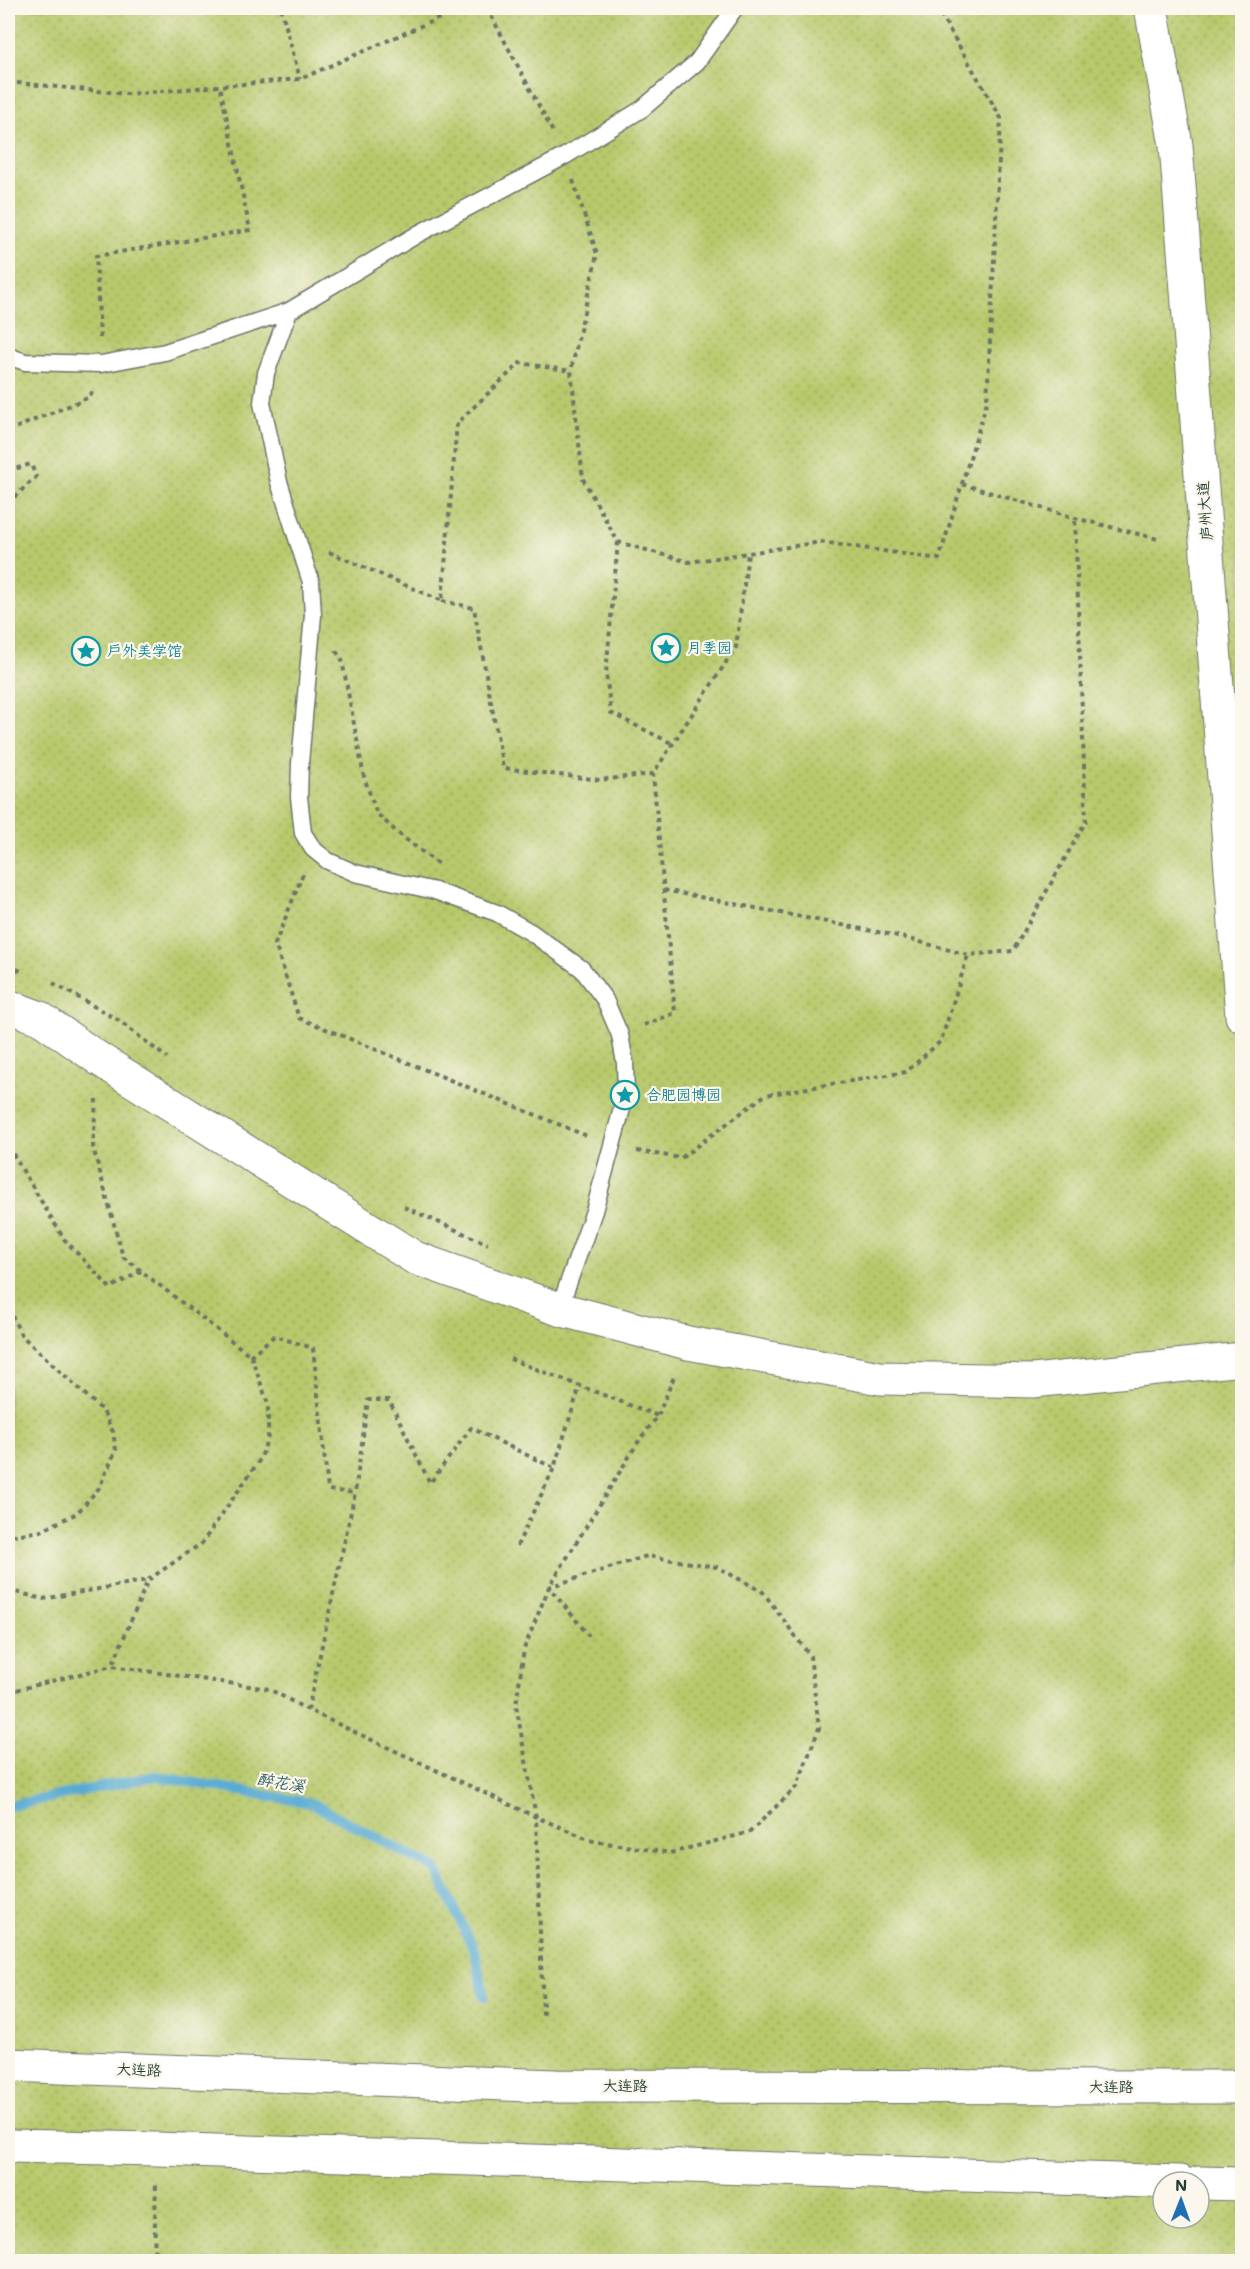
<svg xmlns="http://www.w3.org/2000/svg" width="1250" height="2269" viewBox="0 0 1250 2269" font-family="Mali,'LXGW WenKai TC',sans-serif">
  <defs>
    <pattern id="park-dots" width="8" height="8" patternUnits="userSpaceOnUse" patternTransform="scale(1.5)"><rect width="8" height="8" fill="#b7c96c"/><path d="M2 2h.1M6 6h.1" fill="none" stroke="#94a45a" stroke-width="1.8" stroke-linecap="round"/></pattern>
  </defs>
  <rect width="100%" height="100%" fill="#fbf7ec"/>
  <filter id="ink" filterUnits="userSpaceOnUse"><feTurbulence type="fractalNoise" baseFrequency=".0167" numOctaves="2"/><feDisplacementMap in="SourceGraphic" scale="12" xChannelSelector="R" yChannelSelector="G"/><feConvolveMatrix kernelMatrix="1 2 1 2 8 2 1 2 1" color-interpolation-filters="sRGB"/></filter>
  <filter id="wash" filterUnits="userSpaceOnUse"><feTurbulence type="fractalNoise" baseFrequency=".008" numOctaves="4" result="noise"/><feDisplacementMap in="SourceGraphic" scale="24" xChannelSelector="R" yChannelSelector="G"/><feGaussianBlur stdDeviation="1.35" result="paint"/><feColorMatrix in="noise" values="0 0 0 0 0 0 0 0 0 0 0 0 0 0 0 0 0 1.4 0 .05"/><feComposite in="paint" operator="in"/></filter>
  <g filter="url(#wash)">
    <rect width="100%" height="100%" fill="#f5e1c7"/>
    <path fill="url(#park-dots)" stroke="#6b8350" stroke-width="1.5" fill-rule="evenodd" d="M8,8H1242V2261L8,2262ZM1163,2182H1199V2218H1163Z"/>
    <g fill="none" stroke-linecap="round" stroke-linejoin="round">
      <path stroke="#58abd3" stroke-width="10" d="M8,1806L155,1776L311,1803L436,1869L475,1952L484,1996"/>
    </g>
  </g>
  <g filter="url(#ink)">
    <g fill="none" stroke-linecap="round" stroke-linejoin="round">
      <g stroke="#6a7667" stroke-width="19">
        <path id="lane" d="M289,311L266,373L262,403L279,482L311,582L313,615L300,763L299,797L303,833L313,849L328,861L355,873L435,891L497,913L532,933L582,969L605,1000L620,1035L625,1063L626,1094L594,1211L559,1309
          M8,356L25,362L101,364L165,352L289,311L418,234L565,156L642,109L697,62L735,8"/>
      </g>
      <g stroke="#6a7667" stroke-width="35">
        <path id="street" d="M8,1006L40,1018L99,1059L415,1258L559,1309L688,1343L880,1378L1033,1381L1242,1359"/>
      </g>
      <g stroke="#6a7667" stroke-width="35">
        <path id="secondary" d="M1151,8L1176,145L1242,1016
          M8,2065L556,2086L1242,2087
          M8,2146L157,2149L1180,2182
          M1199,2183L1242,2184"/>
      </g>
      <path stroke="#6a7667" stroke-width="4" stroke-dasharray="4.5 4.5" stroke-linecap="butt" d="M281,8L300,79
        M487,8L554,134
        M8,82L128,94L300,79L462,8
        M573,180L597,254L571,371L583,479L618,542L689,562L821,542L939,559L987,402L1001,118L937,8
        M100,338L96,256L250,230L220,86
        M8,431L90,397L93,389
        M8,471L31,464L36,477L8,503
        M962,484L1075,518L1158,539
        M618,542L606,673L611,713L673,744
        M329,552L442,601L457,423L520,363L571,371
        M442,601L474,608L503,768L600,780L653,774
        M336,651L342,660L364,777L377,814L399,834L438,864
        M303,874L275,944L299,1018L587,1136
        M664,890L898,936L968,955L1013,951L1086,821L1075,518
        M8,966L21,971
        M53,983L118,1020L167,1058
        M644,1025L675,1013L653,774L736,647L748,553
        M96,1099L93,1147L123,1257L251,1356L268,1404V1436L261,1458L202,1543L148,1580L112,1666
        M8,1146L64,1239L110,1288L141,1271
        M637,1151L681,1158L765,1095L906,1072L941,1041L968,955
        M404,1207L488,1244
        M8,1307L21,1335L103,1411L113,1432L116,1450L99,1488L77,1513L41,1531L8,1536
        M250,1356L274,1336L313,1348L328,1490L355,1493
        M510,1359L658,1416
        M517,1546L554,1468L580,1386
        M8,1590L43,1599L148,1580
        M8,1692L112,1666L269,1689L308,1710L536,1817L593,1841L670,1853L750,1832L797,1786L819,1728L810,1656L763,1592L717,1567L647,1556L549,1587L589,1636
        M308,1710L355,1493L368,1400H389L430,1483L471,1428L554,1468
        M543,2015L536,1817L516,1705L524,1649L549,1587L640,1439L658,1416L675,1374
        M154,2262L156,2182"/>
      <use href="#lane" stroke="#fff" stroke-width="16"/>
      <use href="#street" stroke="#fff" stroke-width="33"/>
      <use href="#secondary" stroke="#fff" stroke-width="33"/>
    </g>
  </g>
  <defs>
    <g id="sight-ring" transform="scale(1.5)"><circle r="9.5" fill="#fbf7ec" stroke="#0f9aa8" stroke-width="1.5"/><path d="M0-6L1.8-2.2L6-1.7L2.9 1.2L3.7 5.4L0 3.3L-3.7 5.4L-2.9 1.2L-6-1.7L-1.8-2.2Z" fill="#0f9aa8"/></g>
  </defs>
  <g fill-rule="evenodd">
    <use href="#sight-ring" x="666" y="648"/>
    <use href="#sight-ring" x="86" y="651"/>
    <use href="#sight-ring" x="625" y="1095"/>
  </g>
  <g text-anchor="middle" stroke-width="4.5" stroke-linejoin="round" paint-order="stroke">
    <g font-size="15" fill="#1f3d34" stroke="#fbf7ec">
      <text transform="translate(1205 511) rotate(-94)" y="5">庐州大道</text>
      <text transform="translate(139 2070) rotate(2)" y="5">大连路</text>
      <text x="625" y="2091">大连路</text>
      <text x="1111" y="2092">大连路</text>
    </g>
    <g font-size="15" fill="#0d838f" stroke="#fbf7ec" text-anchor="start">
      <text x="687" y="653">月季园</text>
      <text x="107" y="656">户外美学馆</text>
      <text x="646" y="1100">合肥园博园</text>
    </g>
    <g font-size="16" font-style="italic" fill="#305e64" stroke="#fbf7ec">
      <text transform="translate(281 1782) rotate(10)" y="6">醉花溪</text>
    </g>
  </g>
  <rect width="1250" height="2269" fill="none" stroke="#fbf7ec" stroke-width="30"/>
  <g transform="translate(1181 2200) rotate(1)"><circle r="28" fill="#fbf7ec" stroke="#a3ada2" stroke-width="1.5"/>
  <path d="M0-4.5L10 22L0 15L-10 22Z" fill="#1f6fb2"/>
  <text y="-9" font-size="16" font-weight="bold" text-anchor="middle" fill="#1f3d34">N</text>
  </g>
</svg>
